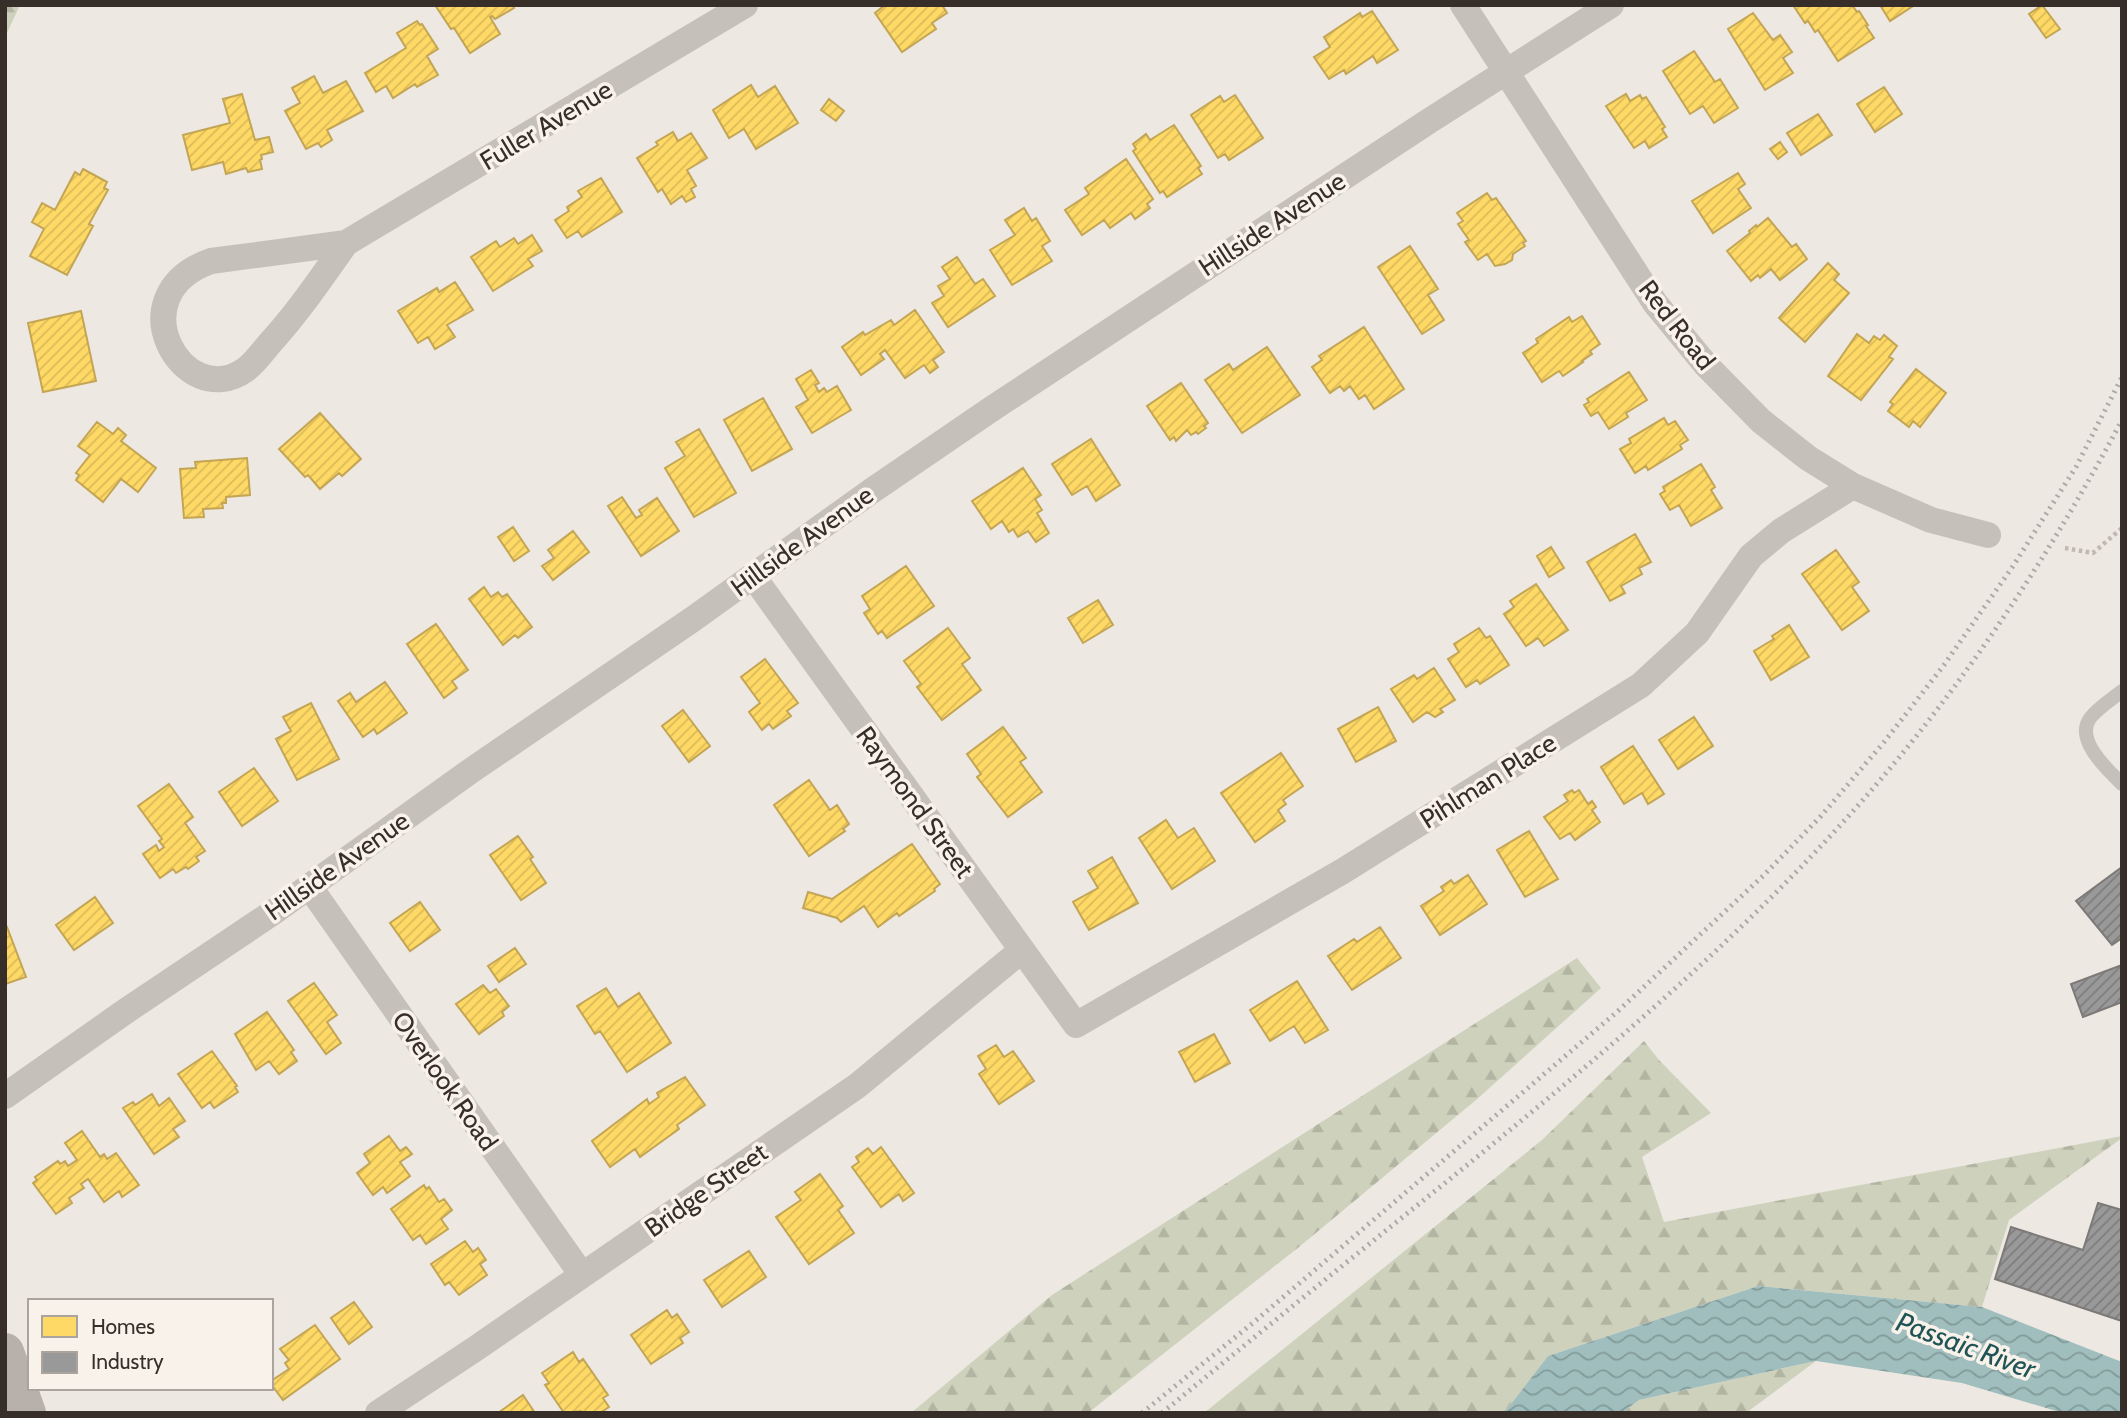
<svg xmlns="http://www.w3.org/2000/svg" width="2127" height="1418" viewBox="0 0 2127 1418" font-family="Cabin,sans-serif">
  <defs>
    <pattern id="forest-firs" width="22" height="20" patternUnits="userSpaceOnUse" patternTransform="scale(1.75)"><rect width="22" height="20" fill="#ced2bd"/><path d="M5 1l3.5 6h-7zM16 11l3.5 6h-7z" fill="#b2b5a2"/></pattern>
    <pattern id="water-waves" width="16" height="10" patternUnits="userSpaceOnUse" patternTransform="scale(1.75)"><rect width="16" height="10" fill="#9fbebd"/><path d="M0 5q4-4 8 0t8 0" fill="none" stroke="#829b9a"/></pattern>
    <pattern id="homes-hatch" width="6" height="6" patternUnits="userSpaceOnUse" patternTransform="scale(1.75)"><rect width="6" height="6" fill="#ffd966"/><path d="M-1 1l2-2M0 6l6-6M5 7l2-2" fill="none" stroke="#dbbb58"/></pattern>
    <pattern id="industry-hatch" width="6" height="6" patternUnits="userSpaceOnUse" patternTransform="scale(1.75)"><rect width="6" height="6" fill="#999"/><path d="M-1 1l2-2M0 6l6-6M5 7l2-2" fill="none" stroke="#7e7d7d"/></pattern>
  </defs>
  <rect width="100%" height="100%" fill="#ede8e2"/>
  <path fill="url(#forest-firs)" d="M5,5H20L5,37Z
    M1577,958L1601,988L1476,1100L1299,1247L1088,1413H911L1052,1295Z
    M1644,1041L1659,1060L1711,1113L1642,1157L1664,1222L2122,1136V1138L2009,1220L1982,1307L1758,1286L1548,1356L1504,1413H1204L1542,1140Z
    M1816,1361L1746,1413H1622L1639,1400Z"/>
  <path fill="url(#water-waves)" d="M1758,1286L1982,1307L2122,1362V1413H2063L1962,1383L1816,1361L1639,1400L1622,1413H1504L1548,1356Z"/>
  <path fill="url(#homes-hatch)" stroke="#c3a554" stroke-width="2" d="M435,5H512L514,8L495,19L492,16L490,17L500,34L470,53L454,28L451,29Z
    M885,5H942L947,13L932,23L936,29L902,52L875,13Z
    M1793,5H1852L1857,12L1859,11L1868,25L1866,26L1874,38L1838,61L1818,30L1815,32L1808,21L1805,23Z
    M1880,5H1912L1913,6L1890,21Z
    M2042,5L2060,29L2046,38L2029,14Z
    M1372,11L1398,50L1377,63L1373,56L1346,74L1344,70L1329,79L1314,57L1330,47L1324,37L1360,13L1362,17Z
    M1753,13L1773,40L1780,35L1792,52L1783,58L1793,73L1765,90L1728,29Z
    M417,21L420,25L422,24L438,49L427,56L438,75L417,87L415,84L393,98L386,86L376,92L365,73L406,48L397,33Z
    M1694,51L1715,82L1720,79L1738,108L1714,123L1703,106L1690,114L1663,71Z
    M314,76L323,93L346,81L363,111L327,130L332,140L321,147L318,143L306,149L285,111L300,103L292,88Z
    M751,85L758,97L775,86L798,123L756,149L744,129L729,138L713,110Z
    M1884,87L1902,114L1875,132L1857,104Z
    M242,94L255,140L269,137L273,152L261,155L262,159L260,160L262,169L248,172L246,168L226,174L223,162L192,170L183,135L230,123L223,99Z
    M1626,94L1630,101L1640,95L1642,99L1646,97L1665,127L1662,129L1667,137L1649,148L1645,141L1634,148L1606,106Z
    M1235,95L1263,138L1229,160L1225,154L1218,158L1191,115L1220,96L1224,102Z
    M829,99L844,111L836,121L821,110Z
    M1818,114L1832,135L1801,155L1787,133Z
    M1174,125L1201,166L1198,168L1202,174L1167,197L1163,191L1160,193L1133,151L1136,149L1133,144L1146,134L1150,140Z
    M673,132L678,141L691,133L707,158L687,170L696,186L691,189L695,197L686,202L682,196L671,204L662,189L658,192L637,158L658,145L656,142Z
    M1780,142L1787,152L1778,159L1770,149Z
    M1126,159L1153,199L1147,204L1150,208L1135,219L1131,213L1110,228L1104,220L1082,235L1065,210L1089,194L1085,188Z
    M83,169L107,182L104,188L108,190L89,224L93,226L67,275L30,256L44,229L32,222L42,203L55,210L75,172L80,175Z
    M1738,173L1745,184L1738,189L1751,208L1713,233L1692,201Z
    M601,178L622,212L582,237L578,231L567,238L555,220L569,211L567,207L582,197L578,191Z
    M1487,193L1492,200L1496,198L1526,241L1523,243L1525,246L1513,254L1512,260L1505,264L1495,266L1487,254L1478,260L1465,242L1469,240L1458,224L1463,221L1457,213Z
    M1024,208L1032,221L1036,218L1050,241L1042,246L1052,261L1012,285L990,250L1015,235L1005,220Z
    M1768,218L1792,247L1796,244L1807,259L1780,280L1771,269L1760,278L1758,275L1751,281L1727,251L1750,233L1749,231L1756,225L1757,227Z
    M532,235L542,251L528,259L533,266L493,291L471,257L496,241L500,247L514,238L518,244Z
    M1410,246L1438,289L1428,295L1444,320L1422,334L1378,267Z
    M957,257L975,284L983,279L995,296L948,327L932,303L944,296L938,286L950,279L942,267Z
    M1828,263L1839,274L1834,280L1849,293L1805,342L1779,318Z
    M455,282L473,310L447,325L455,337L435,349L428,337L418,343L398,311L437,288L439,292Z
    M915,310L944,352L933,360L938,367L930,373L924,365L905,378L885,350L880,354L884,359L861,375L842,347L863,332L865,335L891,320L894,325Z
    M81,311L96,381L43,392L28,323Z
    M1582,316L1600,344L1590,351L1592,354L1582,361L1583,362L1563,376L1559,371L1542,382L1523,353L1538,343L1536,339L1569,317L1572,322Z
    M1364,327L1404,389L1374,409L1365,395L1359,399L1350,386L1344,391L1340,386L1330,393L1312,367L1322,360L1319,356Z
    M1857,334L1869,343L1874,336L1880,340L1884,335L1897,346L1889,357L1893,359L1861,400L1828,376Z
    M1267,347L1300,395L1242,433L1205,380L1229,364L1233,370Z
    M1916,369L1946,393L1920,427L1913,421L1909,427L1888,411L1893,404L1890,402Z
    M811,370L819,383L815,385L819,392L824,388L827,392L837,386L851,410L812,433L796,407L808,400L796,379Z
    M1629,372L1647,400L1626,413L1628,417L1609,429L1598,412L1591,416L1584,405L1589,402L1587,399Z
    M1181,383L1208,423L1204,426L1206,428L1198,434L1196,432L1191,435L1187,430L1176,441L1174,437L1170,440L1147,406Z
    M763,398L792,449L752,471L724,420Z
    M320,413L361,459L342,476L339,473L320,489L308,475L305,477L279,449Z
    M1664,418L1668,425L1675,421L1688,440L1680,445L1682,449L1648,470L1646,466L1635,473L1620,449L1631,443L1629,439Z
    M97,422L113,434L118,428L126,435L121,441L156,468L138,492L121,479L103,502L76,480L79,475L76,473L90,455L78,446Z
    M699,429L736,493L694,517L665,468L685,456L676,442Z
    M1091,439L1120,485L1096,501L1087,486L1072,495L1052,464Z
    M247,458L250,495L226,497V503H222L223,508L203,509L204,517L184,518L180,469L196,468L195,462Z
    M1701,464L1715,487L1711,490L1722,508L1691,526L1679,505L1670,510L1660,494L1665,491L1663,487Z
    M1023,468L1041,495L1035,499L1042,510L1037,513L1049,533L1036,542L1028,531L1018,537L1013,529L1009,532L1002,521L991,529L972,501Z
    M622,497L636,518L642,515L639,510L657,498L679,531L641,556L608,506Z
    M513,527L529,551L514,561L498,537Z
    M573,531L589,552L553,580L542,566L554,558L548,550Z
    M1635,534L1651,562L1639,568L1642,574L1621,586L1625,593L1610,601L1587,562Z
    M1551,547L1564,568L1549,577L1537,556Z
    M1836,550L1859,582L1852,587L1869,611L1842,630L1802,574Z
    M906,566L934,606L887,638L882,631L878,634L864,613L870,609L862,596Z
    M1536,584L1568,630L1544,646L1538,638L1526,646L1504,614L1514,607L1510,601Z
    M484,587L491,597L498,592L502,597L507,594L532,627L518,638L515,635L503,645L469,599Z
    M1098,600L1113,625L1083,643L1068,618Z
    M436,624L468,670L452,681L457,688L444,698L407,644Z
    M1789,625L1809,657L1771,680L1754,651L1774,639L1772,636Z
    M948,628L970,658L962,664L981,690L942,720L917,687L921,684L904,661Z
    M1479,628L1486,638L1490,636L1509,665L1480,684L1477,680L1466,687L1448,659L1459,652L1454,644Z
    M765,659L798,703L787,711L791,716L773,729L769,724L762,730L749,712L760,703L741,677Z
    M1434,668L1455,700L1440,709L1443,712L1435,717L1427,712L1413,722L1391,689L1414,675L1417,679Z
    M385,682L407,713L377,734L374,729L363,737L338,701L350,693L356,702Z
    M311,703L339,759L297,780L276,739L291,731L283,717Z
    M1378,707L1396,741L1356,762L1338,729Z
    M683,710L710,746L689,762L662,726Z
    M1694,717L1713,746L1678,769L1659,740Z
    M1003,727L1026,758L1020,762L1042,792L1008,817L977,777L981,774L967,754Z
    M1633,746L1664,794L1648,804L1642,793L1624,804L1601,767Z
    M1281,753L1303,786L1283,800L1286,804L1278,810L1285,821L1255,842L1221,793Z
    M254,768L278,801L242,826L219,792Z
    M809,780L830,810L837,805L849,824L843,829L845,831L809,856L774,805Z
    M169,784L193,817L185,823L205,851L196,857L199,861L188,869L186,867L176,873L173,869L160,878L143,854L156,845L159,851L164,847L159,841L162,839L138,806Z
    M1572,790L1574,793L1579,790L1588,804L1592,801L1596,807L1592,810L1600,822L1575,840L1570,833L1560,839L1544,817L1568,801L1564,795Z
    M1166,820L1178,838L1194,828L1215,861L1172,889L1139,838Z
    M1529,831L1558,879L1525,897L1497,850Z
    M518,836L533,857L530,859L546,883L521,900L490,855Z
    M912,844L940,884L934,889L935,891L899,916L897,913L878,927L864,906L841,922L837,918L803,908L808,892L832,899Z
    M1112,857L1138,903L1089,930L1073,902L1098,888L1088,871Z
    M1468,875L1487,904L1440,935L1421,906L1444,891L1441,887L1451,880L1454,884Z
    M95,897L113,923L74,950L56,925Z
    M420,902L440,930L410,951L390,923Z
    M7,927L26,977L5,984V928Z
    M1380,927L1401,958L1352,990L1328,956L1354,939L1357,942Z
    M515,948L526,964L499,982L488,966Z
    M1297,981L1328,1030L1305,1043L1294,1026L1270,1041L1250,1010Z
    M314,983L337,1015L327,1022L341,1043L326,1054L288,1001Z
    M483,985L490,993L496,989L509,1006L502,1012L504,1016L479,1034L456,1004Z
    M606,988L618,1007L639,993L671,1043L627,1072L600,1031L595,1034L577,1006Z
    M267,1012L294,1050L291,1052L297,1061L279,1074L269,1061L256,1070L235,1034Z
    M1214,1034L1230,1063L1195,1082L1179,1052Z
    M996,1045L1004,1057L1013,1051L1034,1081L999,1104L979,1074L986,1069L978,1056Z
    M212,1051L237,1086L235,1087L238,1092L214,1108L210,1102L202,1108L178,1074Z
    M685,1077L705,1105L677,1125L679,1129L640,1157L635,1149L610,1167L592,1141L647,1099L649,1104L659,1097L657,1093Z
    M152,1094L159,1106L169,1098L185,1121L173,1129L179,1137L154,1154L123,1108L133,1102L135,1105Z
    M82,1131L100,1157L104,1154L107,1159L116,1153L139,1185L122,1197L119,1191L104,1202L88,1179L81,1184L84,1188L69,1198L72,1203L56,1214L33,1183L37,1180L35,1177L58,1161L60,1164L65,1161L68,1166L77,1160L65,1143Z
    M389,1136L400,1151L406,1147L412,1154L400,1162L410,1176L387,1193L383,1187L373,1195L357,1173L370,1163L364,1154Z
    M881,1147L914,1193L903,1201L899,1194L881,1207L852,1167L859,1162L856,1157L868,1148L873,1154Z
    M820,1174L843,1206L838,1210L854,1233L809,1264L776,1217L801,1200L795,1192Z
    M424,1185L426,1189L429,1187L439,1202L444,1199L452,1210L441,1219L448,1229L426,1244L420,1235L413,1240L391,1209Z
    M465,1241L473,1252L478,1248L486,1260L480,1264L487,1275L459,1295L449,1282L445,1285L431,1264Z
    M749,1251L766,1277L722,1307L704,1280Z
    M354,1302L372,1327L349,1344L331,1318Z
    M667,1310L672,1318L677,1314L689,1332L680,1338L683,1343L651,1364L631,1335Z
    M315,1325L340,1359L283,1400L271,1384V1381L289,1369L285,1363L289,1360L280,1349Z
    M573,1352L579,1362L583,1359L608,1395L603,1398L609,1407L600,1413H582L581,1411L564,1413L545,1385L549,1383L542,1373Z
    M523,1395L535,1413H498Z"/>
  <path fill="url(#industry-hatch)" stroke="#7c7977" stroke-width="2" d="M2122,867V938L2112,945L2076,901Z
    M2122,965V1002L2083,1017L2071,984Z
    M2098,1203L2122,1210V1321L1995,1279L2011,1227L2083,1250Z"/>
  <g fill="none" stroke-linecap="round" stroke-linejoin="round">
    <path stroke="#bfb8b3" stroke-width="4.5" stroke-dasharray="3.5 3.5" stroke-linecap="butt" d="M2065,548L2093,553L2122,528"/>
    <path stroke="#c6c0bb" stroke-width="14" d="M2122,691C2112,699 2099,707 2091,717C2073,739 2108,770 2122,784"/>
    <path stroke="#c6c0bb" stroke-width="26" d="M1463,5L1655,303L1706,365L1761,421L1808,458L1853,486L1931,520L1988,535
      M346,243C322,277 299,311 271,342C263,351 255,363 245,370C184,413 115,295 211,261L346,243L745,5
      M753,576L1076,1025L1343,871L1641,685L1697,633L1751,556L1781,531L1853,486
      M309,886L582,1275
      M5,1096L123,1013L275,911L472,770L693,619L870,492L993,408L1429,121L1611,5
      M378,1413L475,1349L857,1086L1022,950"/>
    <path stroke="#b7b0ab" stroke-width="38" d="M5,1352L27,1413"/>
    <path stroke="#aea9a5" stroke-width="5" stroke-dasharray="2 5" stroke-linecap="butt" d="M1142,1413L1254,1322L1618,1011L1763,876L1821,816L1885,741L1944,665L2013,566L2076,467L2122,377
      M1162,1413C1258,1334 1354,1256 1450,1179C1584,1070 1717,959 1834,832C1948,709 2043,568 2122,420"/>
  </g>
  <g text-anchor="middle" stroke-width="7" stroke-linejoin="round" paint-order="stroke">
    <g font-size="26" fill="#372d29" stroke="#f9f2ea">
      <text transform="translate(546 125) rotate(-31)" y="9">Fuller Avenue</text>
      <text transform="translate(1272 224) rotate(-33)" y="9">Hillside Avenue</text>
      <text transform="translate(1677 325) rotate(52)" y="9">Red Road</text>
      <text transform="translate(802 541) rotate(-36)" y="9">Hillside Avenue</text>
      <text transform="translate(1488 781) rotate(-32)" y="9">Pihlman Place</text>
      <text transform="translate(915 802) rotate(54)" y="9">Raymond Street</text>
      <text transform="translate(337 866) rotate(-35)" y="9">Hillside Avenue</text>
      <text transform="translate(445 1081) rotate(55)" y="9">Overlook Road</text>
      <text transform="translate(706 1190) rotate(-35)" y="9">Bridge Street</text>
    </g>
    <g font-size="28" font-style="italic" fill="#205457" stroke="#f9f2ea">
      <text transform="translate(1966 1345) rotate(20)" y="10">Passaic River</text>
    </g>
  </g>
  <rect width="2127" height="1418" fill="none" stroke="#372d29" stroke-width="14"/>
  <rect x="28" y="1299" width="245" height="91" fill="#f9f2ea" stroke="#aba39d" stroke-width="2"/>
  <rect x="42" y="1316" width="35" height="21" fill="#ffd966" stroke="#aba39d" stroke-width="2"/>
  <text x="91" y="1334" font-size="21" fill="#372d29">Homes</text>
  <rect x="42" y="1352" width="35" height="21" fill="#999999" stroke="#aba39d" stroke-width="2"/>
  <text x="91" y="1369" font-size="21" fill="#372d29">Industry</text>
</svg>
